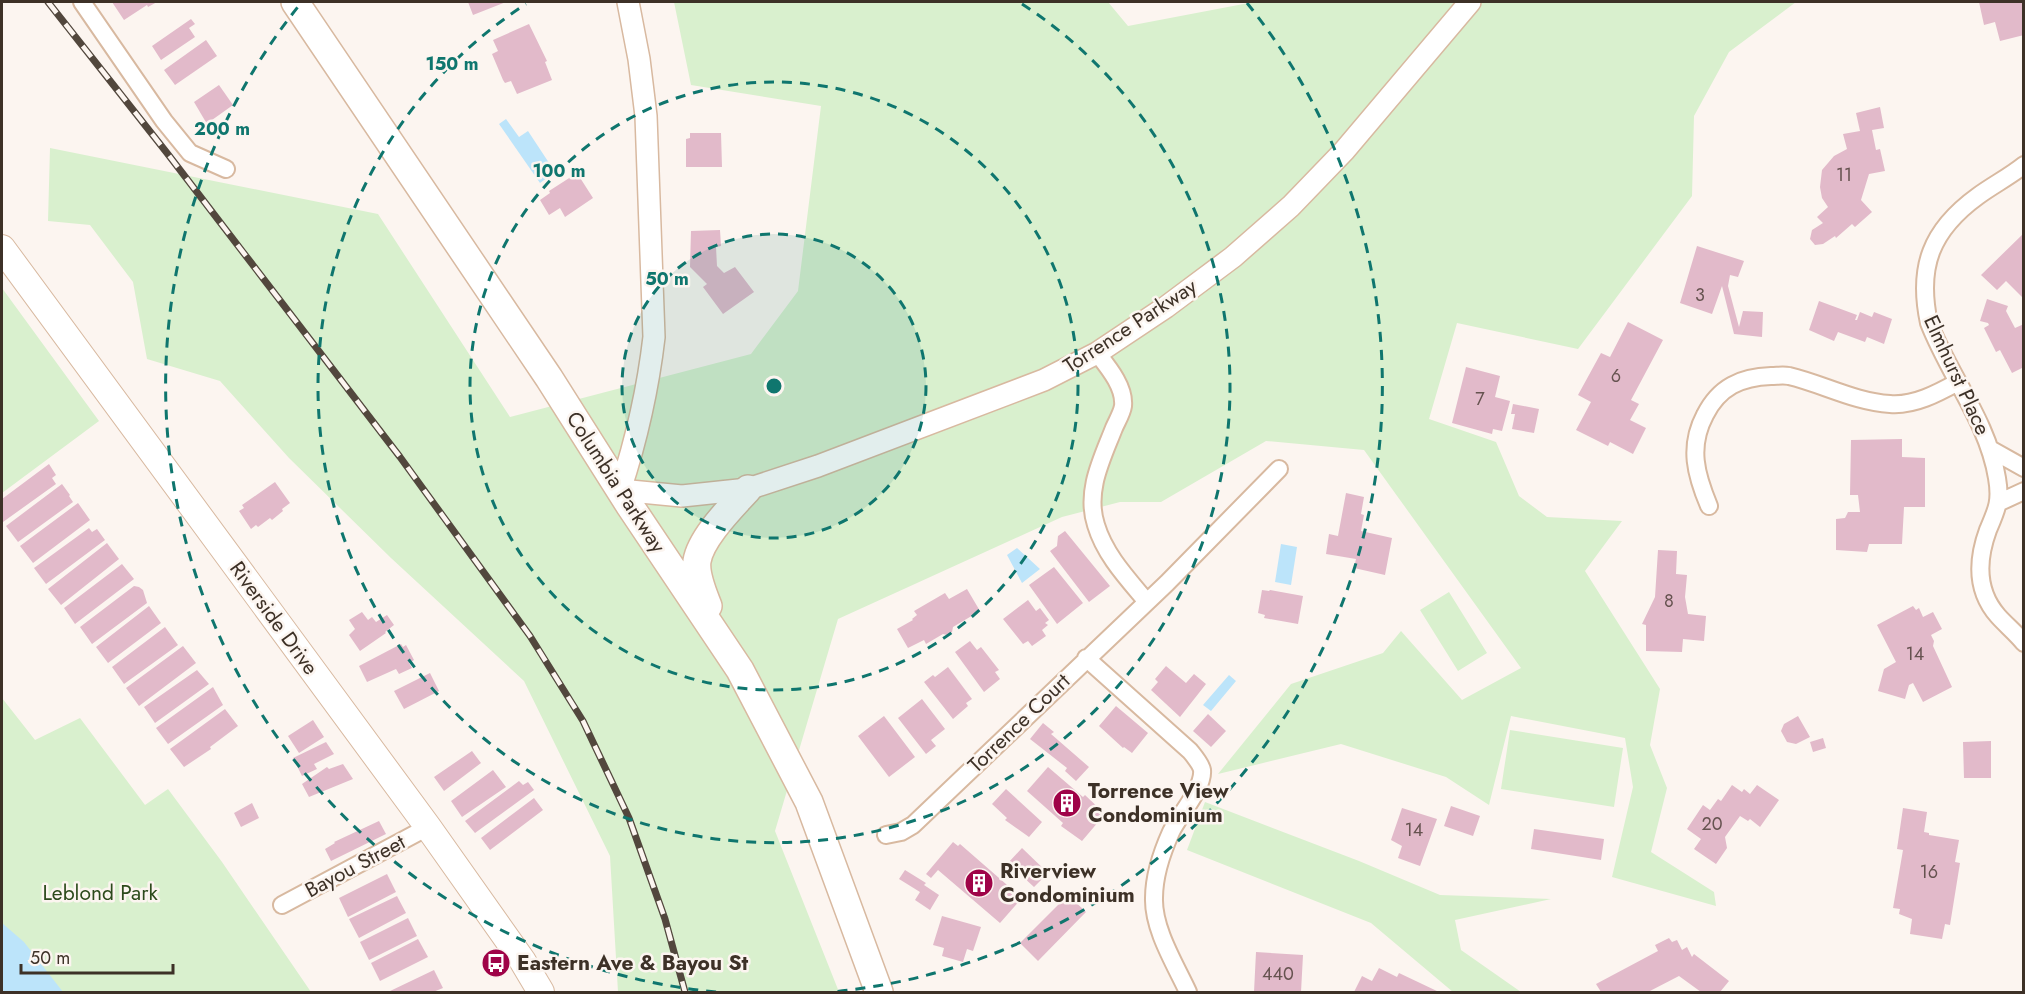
<svg xmlns="http://www.w3.org/2000/svg" width="2025" height="994" viewBox="0 0 2025 994" font-family="Jost,sans-serif">
  <rect width="100%" height="100%" fill="#fcf5f0"/>
  <path fill="#d9f0ce" d="M674,2H1108L1128,26L1254,2H1796L1729,52L1694,116L1692,196L1578,349L1457,323L1429,419L1496,442L1519,496L1547,517L1622,521L1585,571L1660,689L1650,745L1667,788L1651,852L1714,892L1716,906L1612,877L1633,787L1625,738L1511,716L1489,805L1446,777L1341,744L1218,774L1291,684L1383,653L1401,631L1462,700L1521,668L1364,450L1266,441L1161,502H1120L1062,517L838,619L775,831L839,992H618L610,856L524,681L391,558L289,458L220,381L147,359L133,282L90,225L48,221L50,148L378,214L510,417L751,354L798,291L821,106L691,85Z
    M2,288L99,421L2,493Z
    M1449,592L1487,653L1458,671L1420,610Z
    M2,698L35,740L80,718L145,805L168,789L222,862L311,992H2Z
    M1510,730L1623,748L1614,807L1501,789Z
    M1205,802L1359,861L1440,895L1551,899L1455,920L1461,950L1521,992H1453L1371,923L1187,850Z"/>
  <path fill="#bce4fa" d="M506,119L519,137L528,131L555,172L540,183L499,124Z
    M1281,544L1297,547L1291,585L1275,582Z
    M1017,548L1040,569L1022,583L1007,555Z
    M1229,675L1236,681L1211,711L1203,705Z
    M2,923L24,942L63,992H2Z"/>
  <path fill="#e2baca" d="M112,2H157L148,7L147,5L124,20Z
    M468,2H506L473,15Z
    M1979,2H2024V19H2022L2024,35L2000,41L1995,22L1984,25Z
    M191,19L195,24L189,28L195,37L161,60L152,46Z
    M529,24L547,61L545,62L552,80L517,94L511,81L505,83L503,80L492,54L498,51L493,40Z
    M206,40L217,56L175,85L164,70Z
    M219,85L233,105L212,120L214,122L207,124L194,102Z
    M1880,107L1884,128L1872,130L1876,150L1880,149L1885,171L1869,174L1861,200L1872,212L1855,227L1852,224L1836,238L1835,236L1823,244L1815,245L1810,239L1812,230L1823,223L1817,217L1828,207L1822,198L1820,187L1822,170L1834,156L1847,149L1843,134L1860,131L1856,113Z
    M690,133H721L722,167H686V139L690,138Z
    M577,173L593,198L565,217L560,208L549,215L540,200L550,193L549,191Z
    M720,230L721,246L716,247L717,266L724,273L735,267L754,292L723,314L703,287L707,284L690,267L691,231Z
    M2024,233V296L2022,297L2006,281L1997,290L1981,275Z
    M1697,246L1744,261L1738,277L1730,275L1728,286L1739,327L1743,311L1763,312L1762,337L1734,334L1722,286L1712,314L1680,303Z
    M1987,299L2008,306L2006,311L2015,328L2024,324V367L2012,373L2000,350L1996,352L1984,328L1989,325L1988,323L1980,321Z
    M1819,301L1857,315L1855,320H1857L1860,312L1872,317L1874,312L1892,319L1884,344L1867,337L1865,342L1838,332L1834,341L1809,330Z
    M1628,322L1663,340L1631,400L1639,404L1630,420L1646,428L1633,454L1610,442L1608,446L1576,430L1591,402L1578,395L1601,353L1610,357Z
    M1466,367L1500,376L1495,397L1510,401L1502,431L1493,429L1492,434L1452,423Z
    M1513,404L1539,409L1534,433L1512,429L1515,414H1511Z
    M1902,439V457L1925,458V507H1904L1902,544H1869L1867,552L1836,550V519L1845,518L1848,512H1860L1858,495H1850L1851,440Z
    M49,464L56,475L52,478L56,484L3,522L2,499Z
    M275,482L290,503L282,509L283,511L272,520L270,518L258,527L256,525L251,529L239,511L244,508L242,505Z
    M62,484L70,495L69,496L73,502L18,542L6,526Z
    M1346,493L1364,497L1361,514L1364,515L1361,531L1392,538L1385,575L1354,568L1356,559L1326,554L1329,534L1338,536Z
    M78,503L90,520L33,563L20,546Z
    M89,528L92,532L97,529L105,540L46,584L34,568Z
    M1065,531L1110,586L1089,602L1050,551L1057,546L1058,536Z
    M107,543L119,559L61,605L48,589Z
    M1658,550L1677,551L1676,574L1687,575L1685,597L1688,614L1706,616L1704,641L1683,639L1682,652L1646,651V625L1642,624L1655,597Z
    M122,564L134,579L75,624L64,608Z
    M1054,567L1083,603L1057,624L1029,585Z
    M134,586L139,587L143,590L147,603L92,644L80,627Z
    M967,589L980,611L953,627L952,632L947,635L943,634L926,644L924,640L908,648L897,629L913,620L912,619L917,615L914,611L945,593L949,599Z
    M1262,590L1269,591L1270,590L1303,596L1298,624L1264,618L1265,615L1258,613Z
    M1028,600L1036,611L1040,608L1049,620L1045,623L1048,625L1042,630L1046,636L1032,646L1028,641L1023,644L1003,619Z
    M149,606L161,623L108,663L96,647Z
    M1913,606L1916,610L1919,608L1923,617L1933,612L1942,629L1931,635L1934,641L1933,646L1952,687L1923,702L1913,683L1909,685L1905,699L1878,691L1884,669L1896,662L1877,625Z
    M362,612L368,620L372,617L376,622L387,615L394,625L385,632L386,633L360,651L349,635L355,629L349,620Z
    M165,627L178,645L124,684L112,667Z
    M970,641L977,650L981,647L999,670L995,672L1000,679L984,692L955,652Z
    M401,644L403,647L406,645L414,660L409,663L412,668L399,674L396,669L367,682L359,666Z
    M183,646L196,663L139,706L126,688Z
    M1166,666L1186,683L1194,674L1206,684L1180,717L1151,690L1158,682L1155,679Z
    M948,667L972,699L966,703L968,706L953,719L924,682L933,675L935,677Z
    M197,670L209,684L155,723L144,707Z
    M430,673L439,691L404,709L394,691Z
    M213,687L223,705L168,744L156,728Z
    M922,699L945,729L931,740L936,746L926,754L898,718Z
    M1116,706L1148,733L1132,753L1124,747L1123,748L1099,726Z
    M225,709L238,726L210,747L211,749L184,767L170,749Z
    M1208,714L1226,731L1211,747L1193,731Z
    M884,716L915,757L889,777L858,736Z
    M1798,716L1810,737L1796,744L1787,742L1781,731L1784,724Z
    M313,720L324,737L299,753L288,736Z
    M1043,723L1054,732L1051,734L1089,767L1076,781L1065,771L1067,768L1030,739Z
    M1823,738L1826,748L1813,752L1810,742Z
    M1991,741V778H1964L1963,742Z
    M326,742L334,754L314,764L317,769L302,776L293,758Z
    M472,751L481,763L444,791L434,777Z
    M343,764L353,779L309,797L302,784L327,767L329,769Z
    M1048,767L1083,797L1085,795L1105,814L1082,841L1061,826L1063,823L1027,791Z
    M493,770L506,787L462,817L451,801Z
    M519,781L523,785L528,782L534,790L475,833L465,821Z
    M1732,785L1742,792L1744,789L1750,794L1757,785L1779,800L1760,827L1750,819L1748,821L1740,816L1725,837L1727,848L1716,864L1694,849L1701,839L1687,829L1703,805L1710,810L1718,799L1721,801Z
    M1006,789L1042,822L1029,837L1005,820L1007,818L992,804Z
    M534,798L543,810L490,850L481,838Z
    M252,803L259,818L241,827L234,813Z
    M1451,806L1480,816L1473,836L1444,826Z
    M1402,808L1437,819L1420,866L1398,858L1402,846L1391,840Z
    M1903,808L1927,812L1924,832L1929,833V835L1959,840L1955,862L1960,863L1950,925L1945,924L1942,939L1910,934L1912,919L1899,914L1900,909L1893,908L1903,850L1897,849Z
    M379,821L386,834L331,861L325,849L335,843L334,842Z
    M1534,829L1604,839L1601,860L1531,849Z
    M953,842L958,846L960,844L1022,898L1000,923L938,870L931,878L926,874Z
    M1022,848L1048,873L1034,887L1008,863Z
    M905,870L926,883L924,885L939,895L930,910L915,900L920,892L899,879Z
    M387,874L396,892L348,917L339,898Z
    M1068,895L1086,912L1038,961L1020,943Z
    M397,896L406,913L359,938L349,919Z
    M942,916L981,927L973,951L967,949L963,962L942,956L944,948L933,945Z
    M408,918L417,936L369,960L360,942Z
    M1669,938L1672,942L1677,940L1682,950L1687,947L1692,957L1694,954L1729,981L1720,992H1701L1679,976L1648,992H1601L1596,984L1658,951L1655,945Z
    M418,939L428,957L380,981L371,963Z
    M1256,952L1303,955L1301,992H1254Z
    M1379,968L1397,977L1399,973L1439,992H1354L1362,976L1372,981Z
    M434,970L443,988L433,992H388Z"/>
  <g fill="none" stroke-linecap="round" stroke-linejoin="round">
    <g stroke="#d8b9a0" stroke-width="20">
      <path id="minor" d="M82,2L164,121L190,153L226,169
        M2024,165C2009,177 1993,185 1978,196C1931,230 1917,267 1929,323C1949,375 1988,422 1997,478C2001,501 1997,509 1988,530C1977,560 1976,591 1998,616C2006,625 2016,633 2024,643
        M1097,353C1108,367 1125,387 1123,406C1122,413 1117,421 1114,428C1102,459 1085,491 1096,525C1105,555 1127,578 1147,602
        M1990,449L2024,468
        M2000,502L2024,491
        M1709,506C1696,475 1688,447 1705,415C1719,387 1741,377 1771,376C1777,376 1783,375 1789,376C1823,384 1855,402 1890,404C1914,406 1938,393 1958,382
        M1086,658L1190,751C1194,756 1201,764 1202,770C1204,788 1179,815 1171,832C1162,852 1154,876 1154,898C1153,929 1175,964 1188,992
        M886,835L901,832L913,825L1167,583L1279,469
        M282,905L428,827"/>
    </g>
    <g stroke="#d8b9a0" stroke-width="24">
      <path id="tertiary" d="M628,2L639,59L646,116L654,337C648,389 636,441 620,490L682,496L748,489L818,466L1044,380L1097,353L1166,307L1233,257L1291,206L1344,151L1470,2"/>
    </g>
    <g stroke="#d8b9a0" stroke-width="28">
      <path id="primary" d="M2,248L428,827L522,960L541,992"/>
    </g>
    <g stroke="#d8b9a0" stroke-width="30">
      <path id="trunk" d="M295,2L549,378L630,506L740,670L809,802L879,992
        M708,606C703,593 695,575 697,561C701,537 732,507 748,489"/>
    </g>
    <use href="#minor" stroke="#fff" stroke-width="16"/>
    <use href="#tertiary" stroke="#fff" stroke-width="21"/>
    <use href="#primary" stroke="#fff" stroke-width="26"/>
    <use href="#trunk" stroke="#fff" stroke-width="27"/>
    <g stroke="#52473d" stroke-width="7">
      <path id="rail" d="M48,2L167,153L400,457L530,636L583,721L629,818L665,919L685,992"/>
    </g>
    <use href="#rail" stroke="#fcf5f0" stroke-width="4.5" stroke-dasharray="14" stroke-linecap="butt"/>
  </g>
  <circle cx="774" cy="386" r="152" fill="#0f766e" fill-opacity=".12"/>
  <g fill="none" stroke="#0f766e" stroke-width="3" stroke-dasharray="10 8">
    <circle cx="774" cy="386" r="152"/>
    <circle cx="774" cy="386" r="304"/>
    <path d="M1022 4A456 456 0 1 1 526 4"/>
    <path d="M716 992A609 609 0 0 1 301 3M1247 3A609 609 0 0 1 832 992"/>
  </g>
  <defs>
    <g id="building-disc" transform="scale(1.5)"><circle r="9.5" fill="#9f0348" stroke="#fcf5f0"/><path d="M-4-6H4V6H1V3H-1V6H-4ZM-2.5-4.3h1.7v1.8h-1.7ZM.8-4.3h1.7v1.8H.8ZM-2.5-1h1.7V.8h-1.7ZM.8-1h1.7V.8H.8Z" fill="#fff"/></g>
    <g id="bus-disc" transform="scale(1.5)"><circle r="9.5" fill="#9f0348" stroke="#fcf5f0"/><path d="M-5-6H5V4H4V6H2V4H-2V6H-4V4H-5ZM-3.5-4V0h7V-4ZM-3.5 1.2v1.5H-2V1.2ZM2 1.2v1.5H3.5V1.2Z" fill="#fff"/></g>
  </defs>
  <g fill-rule="evenodd">
    <use href="#building-disc" x="1067" y="803"/>
    <use href="#building-disc" x="979" y="883"/>
    <use href="#bus-disc" x="496" y="963"/>
  </g>
  <g text-anchor="middle" stroke-width="5" stroke-linejoin="round" paint-order="stroke">
    <g font-size="18" fill="#665350">
      <text x="1844" y="181">11</text>
      <text x="1700" y="301">3</text>
      <text x="1616" y="382">6</text>
      <text x="1480" y="405">7</text>
      <text x="1669" y="607">8</text>
      <text x="1915" y="660">14</text>
      <text x="1712" y="830">20</text>
      <text x="1414" y="836">14</text>
      <text x="1929" y="878">16</text>
      <text x="1278" y="980">440</text>
    </g>
    <g font-size="21" fill="#3d3127" stroke="#fcf5f0">
      <text transform="translate(1130 326) rotate(-33)" y="7">Torrence Parkway</text>
      <text transform="translate(1957 375) rotate(65)" y="7">Elmhurst Place</text>
      <text transform="translate(616 482) rotate(57)" y="7">Columbia Parkway</text>
      <text transform="translate(274 618) rotate(54)" y="7">Riverside Drive</text>
      <text transform="translate(1019 723) rotate(-44)" y="7">Torrence Court</text>
      <text transform="translate(355 866) rotate(-28)" y="7">Bayou Street</text>
    </g>
    <g font-size="21" font-weight="bold" fill="#3d3127" stroke="#fcf5f0" text-anchor="start">
      <text x="1088" y="798">Torrence View<tspan x="1088" dy="24">Condominium</tspan></text>
      <text x="1000" y="878">Riverview<tspan x="1000" dy="24">Condominium</tspan></text>
      <text x="517" y="970">Eastern Ave &amp; Bayou St</text>
    </g>
    <g font-size="21" fill="#2c4a1b" stroke="#fcf5f0">
      <text x="100" y="900">Leblond Park</text>
    </g>
  </g>
  <circle cx="774" cy="386" r="9" fill="#0f766e" stroke="#fcf5f0" stroke-width="3"/>
  <g font-size="18" text-anchor="middle" font-weight="bold" fill="#0f766e" stroke="#fcf5f0" stroke-width="5" stroke-linejoin="round" paint-order="stroke">
    <text x="452" y="70">150 m</text>
    <text x="222" y="135">200 m</text>
    <text x="559" y="177">100 m</text>
    <text x="667" y="285">50 m</text>
  </g>
  <rect width="2025" height="994" fill="none" stroke="#3d3127" stroke-width="6"/>
  <path d="M21 964v9h152v-9" fill="none" stroke="#3d3127" stroke-width="3"/>
  <text x="30" y="964" font-size="18" fill="#3d3127" stroke="#fcf5f0" stroke-width="4.5" paint-order="stroke">50 m</text>
</svg>
